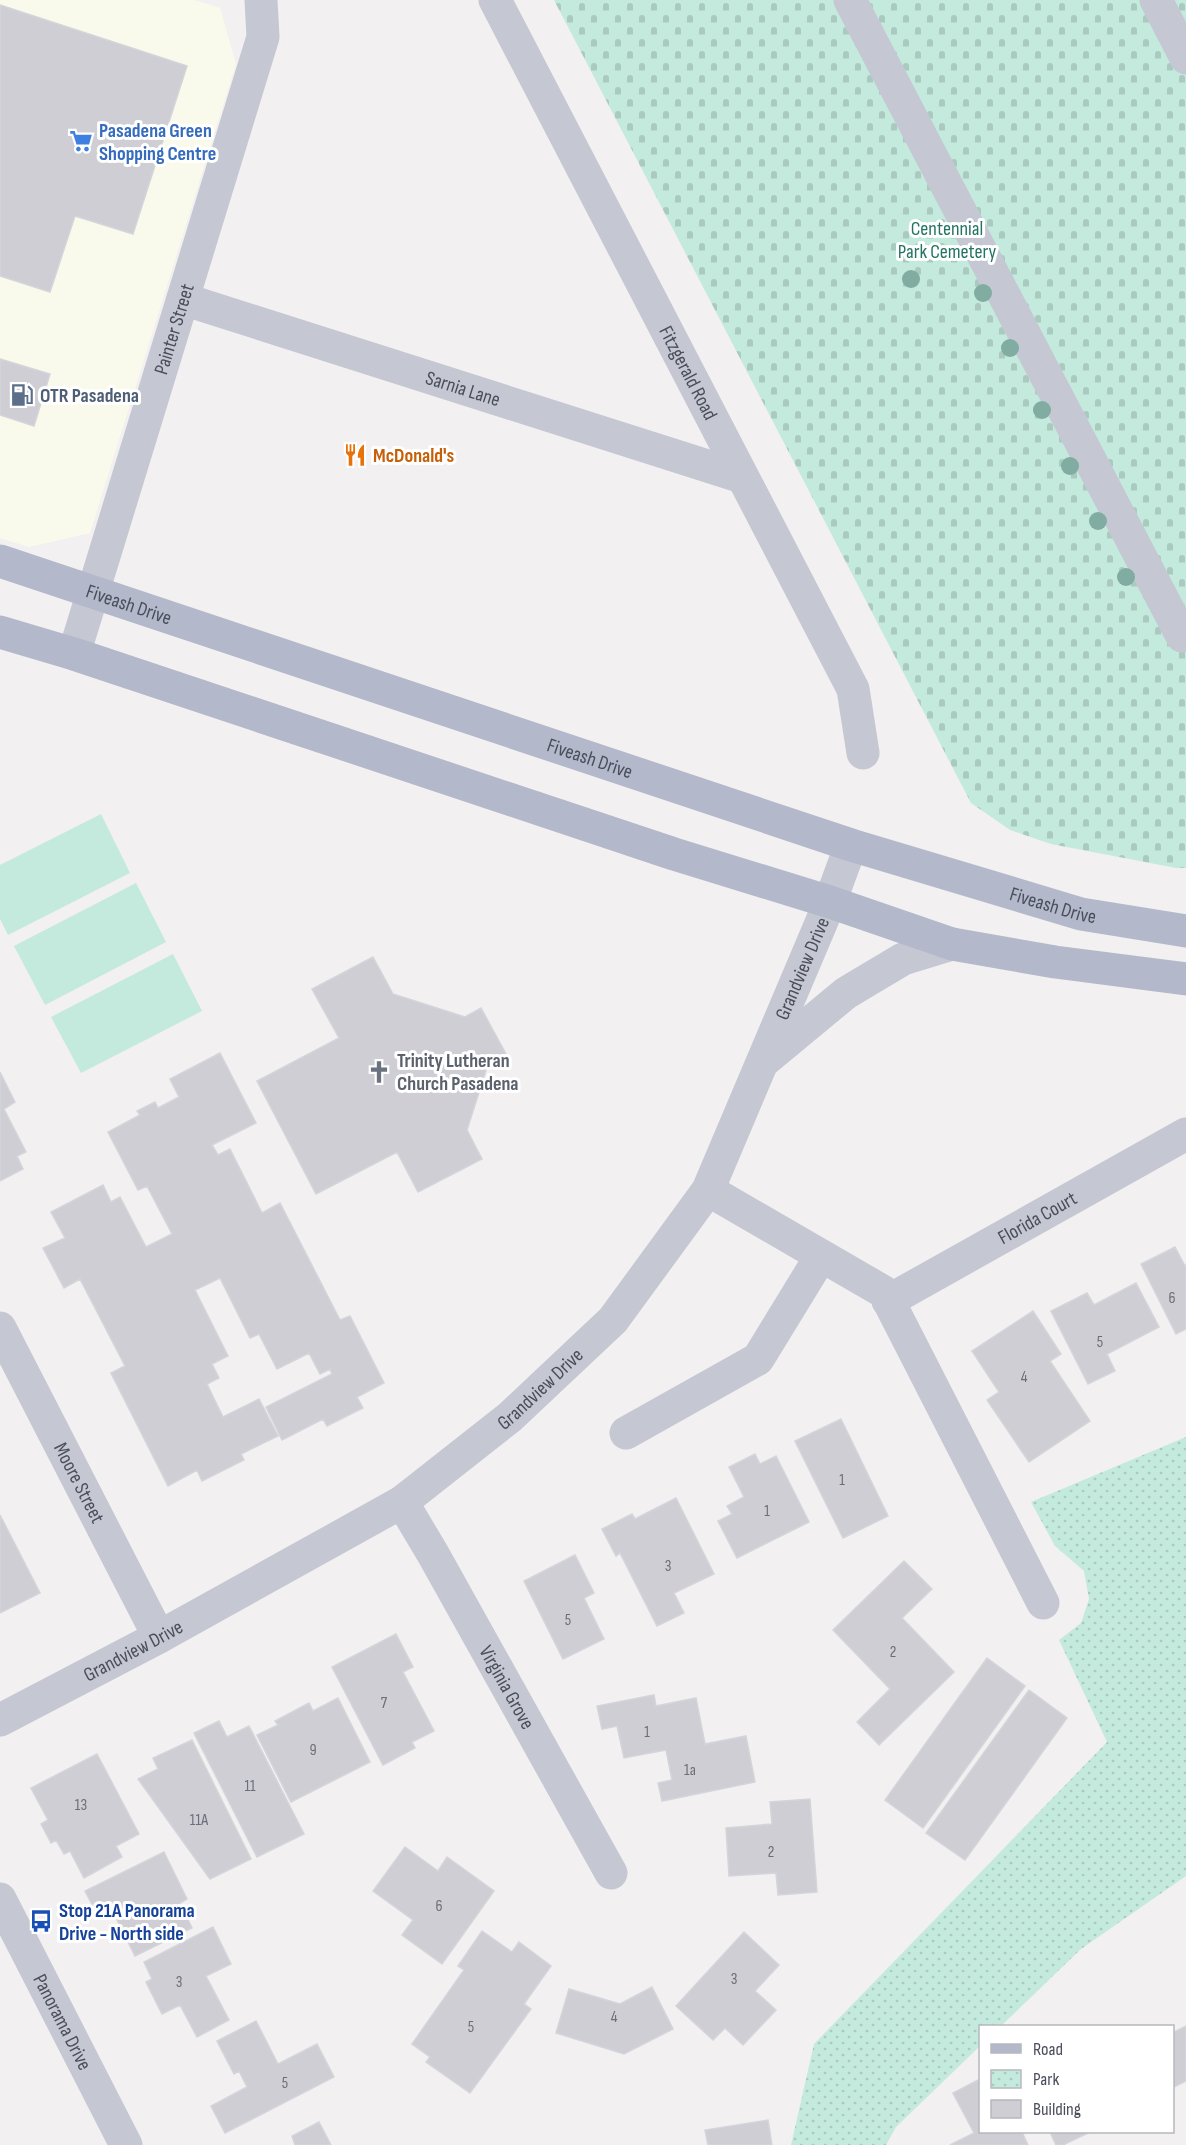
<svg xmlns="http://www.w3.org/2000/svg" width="1186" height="2145" viewBox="0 0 1186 2145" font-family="'Sofia Sans Condensed',sans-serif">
  <defs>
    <pattern id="cemetery-stones" width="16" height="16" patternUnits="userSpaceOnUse" patternTransform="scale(1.5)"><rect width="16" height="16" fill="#c4eadd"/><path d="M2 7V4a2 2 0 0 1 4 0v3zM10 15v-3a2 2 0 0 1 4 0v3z" fill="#aacac0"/></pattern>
    <pattern id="park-dots" width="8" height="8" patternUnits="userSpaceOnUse" patternTransform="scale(1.5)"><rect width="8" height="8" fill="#c4eadd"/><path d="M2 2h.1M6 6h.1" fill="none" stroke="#aacac0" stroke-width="1.8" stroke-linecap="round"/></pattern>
  </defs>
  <rect width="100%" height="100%" fill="#f2f0f0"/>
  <path fill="#fafaec" d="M0,0H194L220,8L236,64L90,533L29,547L0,538Z"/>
  <path fill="#c4eadd" d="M101,814L130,873L8,935L0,919V865Z
    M136,883L166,942L45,1005L14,946Z
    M173,954L202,1011L81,1073L51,1017Z"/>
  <path fill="url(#cemetery-stones)" d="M554,0H1186V868H1176L1051,844L1010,830L971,803Z"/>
  <path fill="url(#park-dots)" d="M1186,1437V1876L1081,1949L1001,2026H980V2046L896,2127L886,2145H791L814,2044L1107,1742L1059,1640L1081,1623L1089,1599L1084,1571L1055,1546L1031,1502Z"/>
  <path fill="#ceced4" stroke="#d4d5da" stroke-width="1.5" d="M0,5L187,66L133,234L75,216L50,292L0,276Z
    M0,359L50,374L34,426L0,415Z
    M373,957L393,994L465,1017L481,1008L506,1054L488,1064L467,1130L482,1159L418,1192L397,1152L316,1194L257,1081L339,1038L312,989Z
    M220,1053L256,1123L212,1145L218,1155L230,1149L262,1213L280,1203L340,1320L350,1316L384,1383L357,1397L363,1408L327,1426L323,1419L282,1440L266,1407L332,1374L330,1369L320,1374L309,1353L277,1369L259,1334L250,1338L220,1278L195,1290L228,1356L212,1364L219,1378L207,1384L223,1417L259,1399L278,1436L241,1454L244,1460L202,1481L197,1470L168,1486L111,1373L125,1366L80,1279L64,1288L43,1248L65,1238L51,1212L103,1185L111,1202L120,1197L146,1247L172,1234L147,1186L138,1190L108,1132L140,1115L137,1111L155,1102L158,1108L179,1097L170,1079Z
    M0,1072L15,1102L4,1109L26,1152L17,1156L23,1169L0,1181Z
    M1175,1247L1185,1266L1186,1265V1329L1176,1334L1141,1264Z
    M1136,1283L1159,1327L1107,1354L1115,1371L1088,1384L1051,1311L1087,1293L1094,1305Z
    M1033,1311L1061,1354L1050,1361L1090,1421L1029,1462L987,1400L999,1392L972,1351Z
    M841,1419L888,1516L843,1538L795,1441Z
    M755,1454L760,1464L776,1456L809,1522L737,1558L718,1521L732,1514L727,1506L744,1497L729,1467Z
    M676,1498L714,1574L674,1593L684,1613L657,1626L620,1553L616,1556L602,1529L632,1514L635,1519Z
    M0,1515L40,1593L0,1613Z
    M575,1555L594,1593L584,1598L604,1639L563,1659L524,1581Z
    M904,1561L932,1589L902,1618L954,1672L879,1745L857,1722L890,1689L833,1630Z
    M396,1634L413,1667L403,1672L434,1731L412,1742L415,1748L383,1765L332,1667Z
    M987,1658L1025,1686L923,1828L885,1800Z
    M1029,1690L1067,1718L965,1860L926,1833Z
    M654,1695L656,1706L696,1698L705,1744L746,1736L755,1782L662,1801L658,1783L672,1780L666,1750L624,1758L617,1726L602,1729L597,1706Z
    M338,1698L370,1762L291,1802L257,1735L278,1725L275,1721L309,1703L313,1711Z
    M219,1721L227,1737L249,1726L304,1834L257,1857L194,1733Z
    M192,1740L251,1859L210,1879L138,1779L158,1769L153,1758Z
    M97,1754L139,1834L116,1846L122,1857L84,1878L70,1851L64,1854L56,1840L51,1843L41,1824L48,1820L31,1788Z
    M810,1799L817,1892L778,1895L776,1873L729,1876L726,1828L772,1824L770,1802Z
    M405,1847L438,1871L447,1857L494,1891L442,1964L402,1935L413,1920L373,1891Z
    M164,1852L187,1899L180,1903L192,1928L135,1956L115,1916L109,1919L106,1913L98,1916L85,1891Z
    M213,1927L231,1964L206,1976L229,2020L197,2037L180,2005L162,2014L146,1982L152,1979L144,1962Z
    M482,1931L512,1952L519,1942L551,1966L524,2004L531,2009L470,2093L426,2062L430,2057L412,2044L464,1970L458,1966Z
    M744,1932L779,1965L755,1991L776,2010L743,2045L725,2028L713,2040L676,2006Z
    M652,1987L673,2029L624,2054L556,2033L569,1989L620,2004Z
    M256,2021L278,2064L317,2044L334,2077L225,2133L211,2106L247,2087L239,2071L234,2074L217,2041Z
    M1186,2026V2081L1172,2088V2033Z
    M980,2079V2132H1022L1028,2145H950L974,2133L953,2093Z
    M768,2120L772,2145H708L705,2130Z
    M319,2122L331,2145H295L292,2136Z
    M1050,2132H1090L1063,2145H1056Z"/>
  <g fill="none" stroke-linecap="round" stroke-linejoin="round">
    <g stroke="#c5c8d3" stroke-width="33">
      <path id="s1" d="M495,0L853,689L863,753"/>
      <path d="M850,0L1182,636L1186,634"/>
      <path d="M1156,0L1186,58"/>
      <path id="s2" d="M183,299L742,477"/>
      <path id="s3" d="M74,654L263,37L261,0"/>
      <path d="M765,1060L846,993L903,959L952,944"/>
      <path d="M708,1190L884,1292L1043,1603"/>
      <path id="s4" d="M888,1301L1186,1134"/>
      <path id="s5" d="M0,1328L159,1637"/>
      <path d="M626,1433L758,1359L821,1256"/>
      <path id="s6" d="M402,1502L433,1554L611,1873"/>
      <path id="s7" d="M0,1720L159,1637L402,1502L510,1417L613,1320L708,1190L830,902L851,845"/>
      <path id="s8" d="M0,1899L126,2145"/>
    </g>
    <g stroke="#b3b8cb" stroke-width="33">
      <path id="s9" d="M0,561L851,845L1081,914L1186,931"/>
      <path d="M0,632L74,654L674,854L830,902L952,944L1055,962L1186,979"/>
    </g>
  </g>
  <g fill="#80aca2">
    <circle cx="911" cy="279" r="9"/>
    <circle cx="983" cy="293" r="9"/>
    <circle cx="1010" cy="348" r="9"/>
    <circle cx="1042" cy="410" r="9"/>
    <circle cx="1070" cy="466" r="9"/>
    <circle cx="1098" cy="521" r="9"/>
    <circle cx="1126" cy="577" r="9"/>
  </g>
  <defs>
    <g id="supermarket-bare" transform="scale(1.8)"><path d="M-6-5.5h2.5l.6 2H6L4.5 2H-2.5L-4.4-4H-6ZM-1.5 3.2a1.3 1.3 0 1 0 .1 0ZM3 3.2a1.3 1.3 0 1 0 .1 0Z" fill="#3f7fe0" stroke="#fff" stroke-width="2.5" paint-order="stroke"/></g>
    <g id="fuel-bare" transform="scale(1.8)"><path d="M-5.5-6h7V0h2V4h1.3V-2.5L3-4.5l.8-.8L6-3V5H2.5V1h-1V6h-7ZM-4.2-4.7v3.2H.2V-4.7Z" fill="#5c6f8a" stroke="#fff" stroke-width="2.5" paint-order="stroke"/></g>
    <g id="restaurant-bare" transform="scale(1.8)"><path d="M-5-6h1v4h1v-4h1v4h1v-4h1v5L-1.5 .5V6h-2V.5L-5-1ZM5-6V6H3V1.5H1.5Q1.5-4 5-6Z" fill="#e8710a" stroke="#fff" stroke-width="2.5" paint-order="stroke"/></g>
    <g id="church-bare" transform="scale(1.8)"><path d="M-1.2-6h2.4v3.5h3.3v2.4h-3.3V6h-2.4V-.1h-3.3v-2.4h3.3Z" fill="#6b7280" stroke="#fff" stroke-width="2.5" paint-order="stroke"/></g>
    <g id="bus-bare" transform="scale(1.8)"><path d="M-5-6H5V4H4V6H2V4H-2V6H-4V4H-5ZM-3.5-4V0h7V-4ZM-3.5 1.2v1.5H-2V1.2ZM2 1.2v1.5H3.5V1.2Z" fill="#1a4fb4" stroke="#fff" stroke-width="2.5" paint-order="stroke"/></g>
  </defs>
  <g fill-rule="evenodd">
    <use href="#supermarket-bare" x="81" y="141"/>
    <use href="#fuel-bare" x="22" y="395"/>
    <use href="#restaurant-bare" x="355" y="455"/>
    <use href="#church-bare" x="379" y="1072"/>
    <use href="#bus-bare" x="41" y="1921"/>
  </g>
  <g text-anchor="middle" stroke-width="6" stroke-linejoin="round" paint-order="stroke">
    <g font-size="16" fill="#6b6e79">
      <text x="1172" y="1303">6</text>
      <text x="1100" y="1347">5</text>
      <text x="1024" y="1382">4</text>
      <text x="842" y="1485">1</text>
      <text x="767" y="1516">1</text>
      <text x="668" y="1571">3</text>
      <text x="568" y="1625">5</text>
      <text x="893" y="1657">2</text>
      <text x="384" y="1708">7</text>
      <text x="647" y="1737">1</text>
      <text x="313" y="1755">9</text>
      <text x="690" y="1775">1a</text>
      <text x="250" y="1791">11</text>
      <text x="81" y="1810">13</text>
      <text x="199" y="1825">11A</text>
      <text x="771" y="1857">2</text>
      <text x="439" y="1911">6</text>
      <text x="734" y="1984">3</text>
      <text x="179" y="1987">3</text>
      <text x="614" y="2022">4</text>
      <text x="471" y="2032">5</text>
      <text x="285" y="2088">5</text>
    </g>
    <g font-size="20" font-weight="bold" fill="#366cbe" stroke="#fff" text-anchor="start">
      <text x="99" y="137">Pasadena Green<tspan x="99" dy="23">Shopping Centre</tspan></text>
    </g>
    <g font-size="20" fill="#237462" stroke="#fff">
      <text x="947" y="235">Centennial<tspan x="947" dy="23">Park Cemetery</tspan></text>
    </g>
    <g font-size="20" fill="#4a4e5b" stroke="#fff">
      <text dy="7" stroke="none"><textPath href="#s3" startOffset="340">Painter Street</textPath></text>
      <text dy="7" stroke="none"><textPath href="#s1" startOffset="420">Fitzgerald Road</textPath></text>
      <text dy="7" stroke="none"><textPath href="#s2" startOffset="294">Sarnia Lane</textPath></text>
      <text dy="7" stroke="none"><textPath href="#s9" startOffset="136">Fiveash Drive</textPath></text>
      <text dy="7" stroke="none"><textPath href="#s9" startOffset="622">Fiveash Drive</textPath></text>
      <text dy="7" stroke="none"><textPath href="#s9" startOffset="1108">Fiveash Drive</textPath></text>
      <text dy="7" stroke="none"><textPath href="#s7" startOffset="1138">Grandview Drive</textPath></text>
      <text dy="7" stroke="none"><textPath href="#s4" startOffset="171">Florida Court</textPath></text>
      <text dy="7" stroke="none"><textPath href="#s7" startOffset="636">Grandview Drive</textPath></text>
      <text dy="7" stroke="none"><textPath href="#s5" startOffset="174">Moore Street</textPath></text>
      <text dy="7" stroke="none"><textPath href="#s7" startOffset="150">Grandview Drive</textPath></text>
      <text dy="7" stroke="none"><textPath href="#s6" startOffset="213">Virginia Grove</textPath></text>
      <text dy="7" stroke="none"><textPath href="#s8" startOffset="138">Panorama Drive</textPath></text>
    </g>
    <g font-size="20" font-weight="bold" fill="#4e5e75" stroke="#fff" text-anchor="start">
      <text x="40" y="402">OTR Pasadena</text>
    </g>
    <g font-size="20" font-weight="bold" fill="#c56008" stroke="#fff" text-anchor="start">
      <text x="373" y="462">McDonald's</text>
    </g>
    <g font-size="20" font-weight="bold" fill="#5b616d" stroke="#fff" text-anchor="start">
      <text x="397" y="1067">Trinity Lutheran<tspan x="397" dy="23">Church Pasadena</tspan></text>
    </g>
    <g font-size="20" font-weight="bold" fill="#164399" stroke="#fff" text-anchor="start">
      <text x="59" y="1917">Stop 21A Panorama<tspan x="59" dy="23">Drive - North side</tspan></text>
    </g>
  </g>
  <rect x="979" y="2025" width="195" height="108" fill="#ffffff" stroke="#b7b8bd" stroke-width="1.5"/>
  <rect x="991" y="2044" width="30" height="9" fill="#b3b8cb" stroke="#b7b8bd" stroke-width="1.5"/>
  <text x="1033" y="2055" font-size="18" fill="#4a4e5b">Road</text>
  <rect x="991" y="2070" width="30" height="18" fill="url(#park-dots)" stroke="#b7b8bd" stroke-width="1.5"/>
  <text x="1033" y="2085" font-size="18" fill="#4a4e5b">Park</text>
  <rect x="991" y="2100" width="30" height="18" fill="#ceced4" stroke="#b7b8bd" stroke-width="1.5"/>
  <text x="1033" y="2115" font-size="18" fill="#4a4e5b">Building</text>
</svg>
